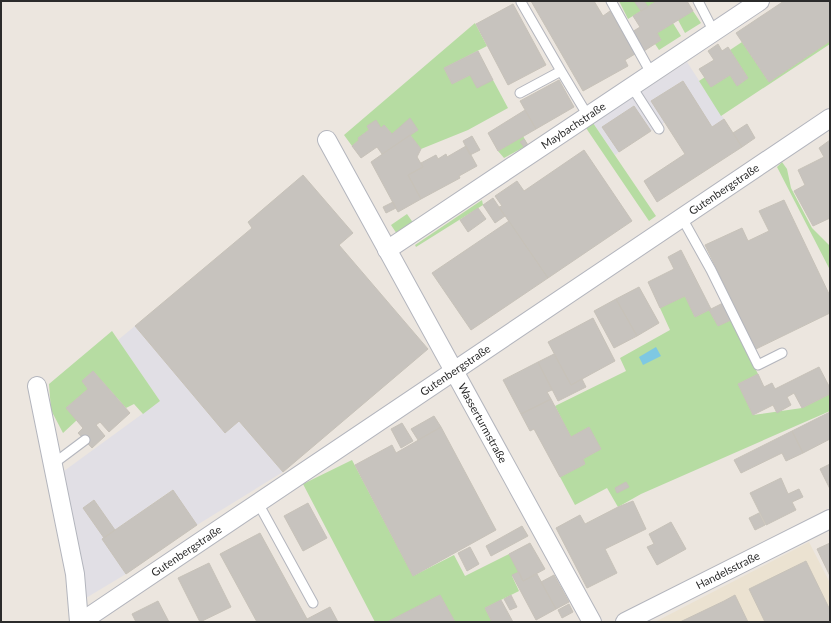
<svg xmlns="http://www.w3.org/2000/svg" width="831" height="623" viewBox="0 0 831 623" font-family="Lato,sans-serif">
  <rect width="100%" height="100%" fill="#ece6df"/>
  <path fill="#e1dfe5" d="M687,62L724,119L712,127L682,81L652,101L665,122L651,131L603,127L619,152L615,155L593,123Z
    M135,326L225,433L239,421L283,472L197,525L172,490L102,539L126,574L86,598L64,471L160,401L118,340Z"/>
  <path fill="#ebe2d1" d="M809,542L830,583V622H655Z"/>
  <path fill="#b6dca2" d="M619,1H657L628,19Z
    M693,11L701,23L685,33L678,20Z
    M475,23L487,46L444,68L452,84L470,75L493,80L508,108L468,130L421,149L410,135L418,130L410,119L392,134L384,125L381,128L376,121L367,126L369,130L358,138L359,140L352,146L344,135Z
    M673,23L681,36L659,50L655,44L661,40L657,33Z
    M830,41V44L721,116L699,81L705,77L711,87L730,75L737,86L748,78L730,50L742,42L769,82Z
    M593,123L656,216L649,221L586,128Z
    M523,136L528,145L504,158L498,151Z
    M782,162L787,169L791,188L812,228L830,246V270L777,167Z
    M482,200L483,205L416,247L415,245Z
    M407,214L416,227L399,237L391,225Z
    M685,296L695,317L709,310L718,326L731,320L758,374L738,384L753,415L802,408L830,394V411L641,494L618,507L607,488L575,505L560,477L585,464L583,459L601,449L589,427L571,437L555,406L626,371L620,358L670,330L660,308Z
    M112,331L160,401L143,414L134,404L126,408L93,371L82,381L88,389L66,408L77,420L63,433L51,410L49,384Z
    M352,460L413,576L454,555L465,576L509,554L519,572L512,576L519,591L485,608L492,622H455L440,595L387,622H375L303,484Z"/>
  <path fill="#7ec8e2" d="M656,347L661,356L643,365L639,357Z"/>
  <path fill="#c7c3be" stroke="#c7c2b9" d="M531,1H594L603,16L610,11L635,54L625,60L628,66L583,91Z
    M634,1H644L648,7L641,11Z
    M657,1H687L693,11L657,33L661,40L644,51L632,32L640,27L633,16Z
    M784,1H830V41L769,82L736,33Z
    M513,4L546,65L508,85L476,24Z
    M718,44L722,51L728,47L748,78L737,86L730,75L711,87L699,69L714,60L708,51Z
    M478,51L493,80L477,88L470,75L452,84L444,68Z
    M559,80L574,107L536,129L520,101Z
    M683,81L712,127L724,119L742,147L657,202L644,181L685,154L651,101Z
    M634,106L651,131L619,152L602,127Z
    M525,110L536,129L498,151L488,133Z
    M410,118L418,130L382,154L377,147L361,158L352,146L359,140L358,138L369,130L367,126L376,120L381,128L384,125L392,134Z
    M747,124L755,138L742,147L733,133Z
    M410,135L421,149L417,157L423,167L408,175L421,199L398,212L371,162Z
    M472,136L480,150L470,155L463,141Z
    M524,139L528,145L524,147L520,142Z
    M830,140V218L813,226L794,191L805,185L798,170L824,157L819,148Z
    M466,146L477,166L459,176L460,178L421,199L408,175L423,167L421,163L436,155L438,159L446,154L447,157Z
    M584,150L632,221L548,278L499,207L502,206L495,196L517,181L524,191Z
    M303,175L353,233L339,245L428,349L283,472L239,421L225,433L135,326L252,228L248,222Z
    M493,198L505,216L495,223L483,205Z
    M784,200L830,296V313L756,349L705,245L742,228L748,241L769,231L759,211Z
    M393,202L396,208L386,213L383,207Z
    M478,208L486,219L468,232L460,220Z
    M509,221L548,278L471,330L432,273Z
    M681,250L711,309L695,317L685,296L660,308L648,282L674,269L668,257Z
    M639,287L659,323L637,336L616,299Z
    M616,299L637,336L614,348L594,311Z
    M723,303L731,320L718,326L709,310Z
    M593,318L615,361L571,385L548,342Z
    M554,354L571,385L582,379L586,387L558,401L538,362Z
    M538,362L552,390L547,392L551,399L521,414L503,380Z
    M819,367L830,388V394L802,408L794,393L787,397L791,405L777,413L773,405L753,415L738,384L758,374L764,387L772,383L775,389Z
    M93,371L130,413L109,432L100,422L96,425L105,436L92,448L78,433L83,428L66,408L88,389L82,381Z
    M551,399L571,437L589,427L601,449L583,459L585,464L560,477L534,429L530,431L521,414Z
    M830,412V439L803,453L792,431Z
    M434,416L441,427L418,440L411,429Z
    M402,423L413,441L401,448L391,429Z
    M441,427L496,530L413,576L355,465L392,445L396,453Z
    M792,431L803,453L786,461L782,453L741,473L734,460Z
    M830,464V489L820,469Z
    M781,478L788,494L799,489L803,497L792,502L796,510L766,525L750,493Z
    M626,482L629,487L617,493L615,488Z
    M173,490L197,525L126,574L102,539Z
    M94,500L115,530L104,538L83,508Z
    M633,501L646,529L605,549L617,573L587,588L556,528L580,515L585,524L618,507Z
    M308,503L327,538L303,551L284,516Z
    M759,513L765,525L755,530L749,518Z
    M671,522L686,549L657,565L647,547L654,544L649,534Z
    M522,526L528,536L491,556L486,546Z
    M260,533L307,619L302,622H257L220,554Z
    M530,543L545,569L523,581L509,554Z
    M830,543V576L817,549Z
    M470,547L479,564L467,571L458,553Z
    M806,561L830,610V622H765L749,589Z
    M209,563L231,607L200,622L178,578Z
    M519,572L523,581L537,574L556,609L536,620L512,575Z
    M554,575L569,602L556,609L541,582Z
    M440,595L455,622H387Z
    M511,595L517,607L510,610L504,599Z
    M735,595L748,622H680L724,601Z
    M501,600L513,622H492L485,608Z
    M158,601L169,622H136L132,614Z
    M569,604L573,612L562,618L558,610Z
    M330,607L338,622H302L307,619Z"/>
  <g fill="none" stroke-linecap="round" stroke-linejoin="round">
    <g stroke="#b3b5bd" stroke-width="11">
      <path id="service" d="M611,1L651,73
        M698,1L714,32
        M521,2L561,71
        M632,87L659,129
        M520,93L561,71L588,116
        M682,218L711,270L758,365L782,353
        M53,464L85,440
        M258,503L313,603"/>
    </g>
    <g stroke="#b3b5bd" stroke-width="20">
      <g id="minor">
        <path id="s1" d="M327,140L592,622"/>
        <path id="s2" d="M387,250L760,1"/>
        <path d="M37,386L75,574L79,622"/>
        <path id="s3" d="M81,622L830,118"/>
        <path id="s4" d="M625,622L830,519"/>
      </g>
    </g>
    <use href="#service" stroke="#fff" stroke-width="9"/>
    <use href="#minor" stroke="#fff" stroke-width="18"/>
  </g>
  <g text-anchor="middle" stroke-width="3" stroke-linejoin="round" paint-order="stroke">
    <g font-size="11" fill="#2b2b2b" stroke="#fff">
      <text dy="4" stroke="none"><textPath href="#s2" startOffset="224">Maybachstraße</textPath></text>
      <text dy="4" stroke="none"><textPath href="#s3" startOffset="775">Gutenbergstraße</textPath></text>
      <text dy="4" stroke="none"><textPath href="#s3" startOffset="451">Gutenbergstraße</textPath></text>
      <text dy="4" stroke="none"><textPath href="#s1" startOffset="323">Wasserturmstraße</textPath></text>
      <text dy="4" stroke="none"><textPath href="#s3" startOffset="127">Gutenbergstraße</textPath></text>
      <text dy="4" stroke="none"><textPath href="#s4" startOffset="115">Handelsstraße</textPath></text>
    </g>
  </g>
  <rect width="831" height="623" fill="none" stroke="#2b2b2b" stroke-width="4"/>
</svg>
